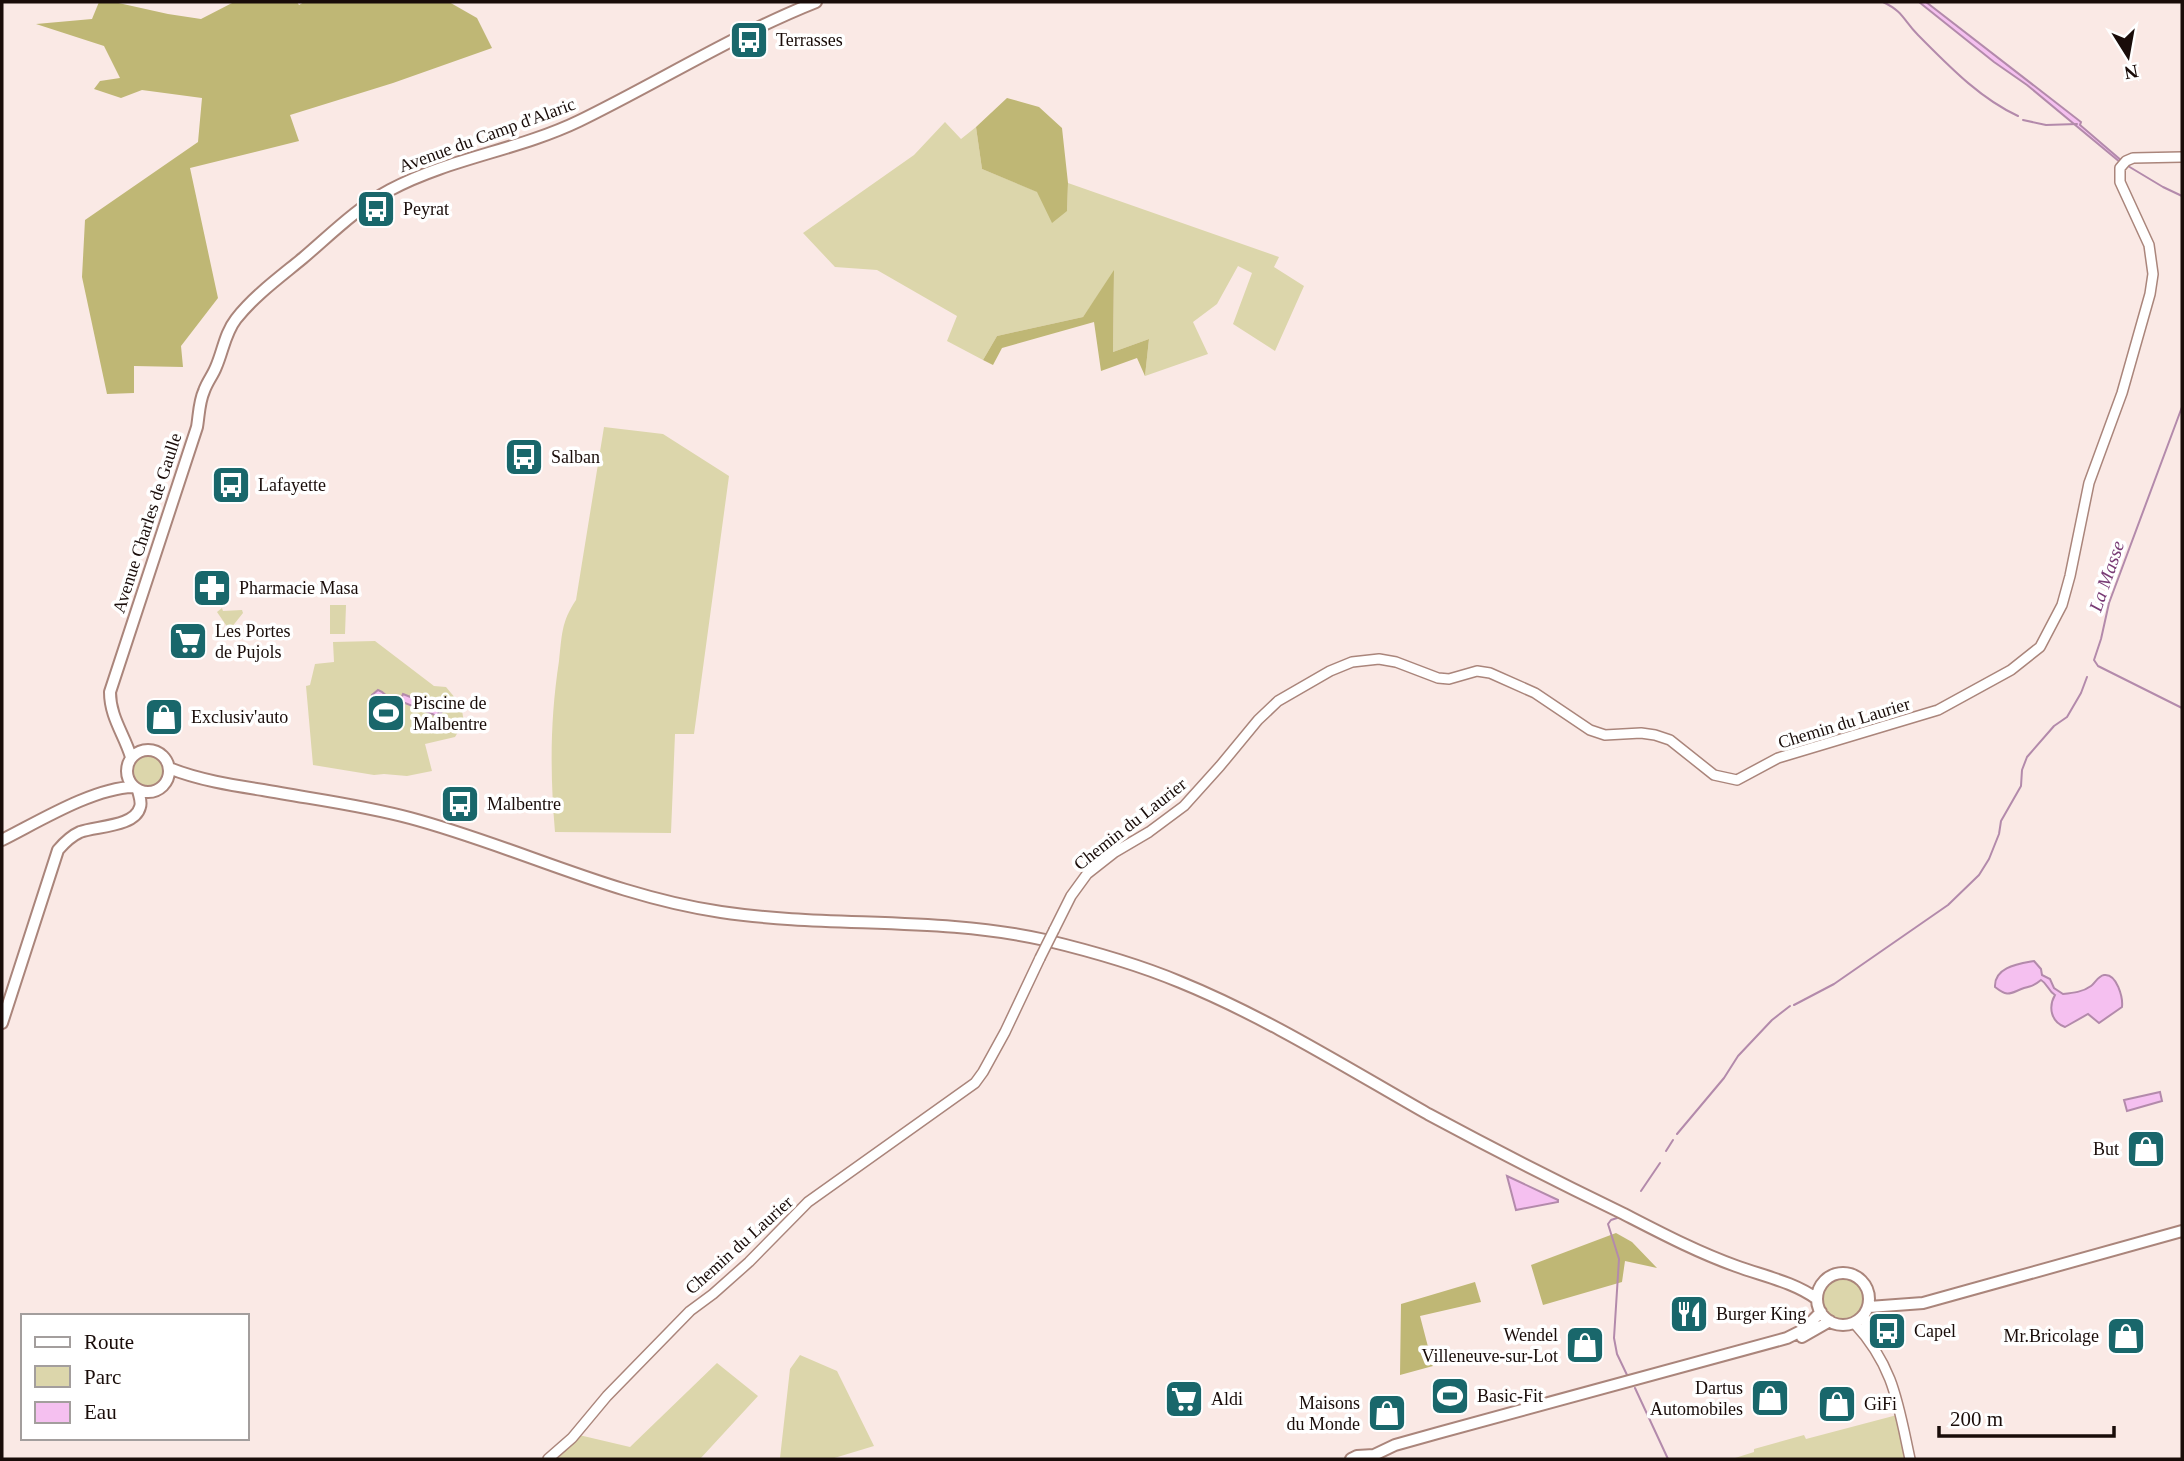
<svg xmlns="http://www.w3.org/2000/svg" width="2184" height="1461" viewBox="0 0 2184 1461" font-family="'Times New Roman',serif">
  <rect width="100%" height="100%" fill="#fae9e5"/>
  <path fill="#dcd6ab" d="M945,122L961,139L976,127L982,169L1038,192L1067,211L1068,183L1279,257L1274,267L1304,286L1275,351L1233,324L1252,273L1238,266L1217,304L1193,322L1208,354L1145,376L1149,339L1113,352L1114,272L1083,317L997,336L983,360L947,341L957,316L877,270L835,267L803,233L914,155Z
    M604,427L663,434L729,476L694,734H675L671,833L555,832C550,773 550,720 559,661C562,636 561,622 576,600Z
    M330,605H346L345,634H330Z
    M222,608L223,611L242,610L243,613L231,628H228L217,612Z
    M375,641L434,686L446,687L461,705L464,722L455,737L425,744L432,771L407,776L384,774L374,775L313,765L306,686L310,685L315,664L334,662L333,642Z
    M149,754C172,763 167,790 143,789V785L136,780L132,781C129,766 133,756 149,754Z
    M1822 1299a22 22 0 1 1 44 0a22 22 0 1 1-44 0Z
    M800,1355L837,1371L874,1446L831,1459L780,1458L790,1369Z
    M717,1363L758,1396L700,1459H555L579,1435L630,1447Z
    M1897,1415L1908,1459H1732L1754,1452V1449L1804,1435L1806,1439Z"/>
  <path fill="#bfb775" d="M99,2H114L168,14L201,19L234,2H297L299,5L304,2H449L477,18L492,48L393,83L290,115L299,141L190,168L218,298L181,346L183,367L134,366V393L107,394L82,277L85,220L198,142L202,98L142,90L121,98L94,89L100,81L120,78L104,46L36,24L92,19Z
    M1007,98L1039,107L1062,128L1068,183L1067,211L1052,223L1037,192L982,169L976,127Z
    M1114,270L1113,352L1149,339L1145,376L1137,358L1101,371L1094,322L1002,348L993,365L983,360L997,336L1083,317Z
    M1616,1233L1632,1242L1657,1268L1625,1261L1622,1282L1543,1305L1531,1265Z
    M1475,1282L1481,1302L1420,1316L1433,1366L1400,1375L1401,1304Z"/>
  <path fill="#f5c0f0" stroke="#b38aab" stroke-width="2" d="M1919,2H1926L2081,122L2080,125L2122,161L2121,163L2027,85L1994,62Z
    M378,690C389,694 395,709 387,719L378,717L373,708L372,695Z
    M403,694L443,710L441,713L439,712L437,716L400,701Z
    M2034,961L2041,969L2042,975L2050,979L2054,988L2063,994C2073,993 2083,992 2091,986C2095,983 2098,976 2104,975C2117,973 2123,998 2122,1007L2099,1023L2088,1014L2065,1027C2051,1022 2048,1007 2055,995C2048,991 2048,984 2041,980C2035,985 2032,986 2024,988C2010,993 2009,998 1995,987C1994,967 2018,964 2034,961Z
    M2160,1092L2162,1101L2127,1111L2124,1100Z
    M1507,1176L1558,1200V1202L1516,1210Z"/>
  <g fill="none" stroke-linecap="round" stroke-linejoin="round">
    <path stroke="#b38aab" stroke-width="2" d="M1883,2C1904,12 1903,20 1918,35C1948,65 1979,98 2018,116
      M2023,120L2046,125L2077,124
      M2128,166L2163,187L2182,196
      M2182,407L2109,603L2101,639L2094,660L2098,666L2182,708
      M1794,1005L1834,984L1948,905L1979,875L1989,859L1999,834L2001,821L2021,786L2022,770L2027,757L2054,726L2067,717L2081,693L2087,677
      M1677,1134L1724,1078L1738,1056L1772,1020L1790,1006
      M1666,1151L1673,1140
      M1641,1191L1660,1163
      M1617,1218L1611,1220L1608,1224L1619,1259L1614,1338L1617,1354L1628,1377
      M1635,1388L1668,1459"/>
    <g stroke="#aa857b" stroke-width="12">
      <path id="minor" d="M1054,930L1071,896L1087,874L1115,852L1149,832L1184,806L1220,766L1258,720L1278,701L1330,671L1352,662L1379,659L1396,662L1438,678L1449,679L1477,671L1490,673L1535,693L1590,730L1605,735L1641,733L1655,735L1670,740L1714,775L1737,780L1778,758L1938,710L2011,670L2040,647L2062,605L2070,576L2089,483L2122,393L2150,294L2153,274L2149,245L2120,182V168L2126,161L2133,158L2182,157
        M1864,1315L1868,1336
        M1854,1323C1894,1366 1898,1404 1910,1459
        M548,1459L572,1438L607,1396L690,1311L713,1294L749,1262L808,1202L975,1083L983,1072L1005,1032L1040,958"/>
    </g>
    <g stroke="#aa857b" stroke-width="14">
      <path id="major" d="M127 771a21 21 0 1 1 42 0a21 21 0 1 1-42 0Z
        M131,757C124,734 110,717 110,692L197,427C199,415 199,402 204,391C207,382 213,375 216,367C223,351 225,333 236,319C255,295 280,277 303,258C330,235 358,207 390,190C450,158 519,150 579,121C659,82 733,35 816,2
        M169,768C199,780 231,785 263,790C312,799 362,805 410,818C515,846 612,896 721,912C828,928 939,916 1045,940C1091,951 1137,964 1180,982C1266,1017 1347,1068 1428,1114C1493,1149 1558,1182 1624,1214C1661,1233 1697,1252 1736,1266C1763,1276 1794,1282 1817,1299
        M2,840C38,822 93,788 133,787
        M2,1023L58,850C64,843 71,836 80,832C96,826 135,827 140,807C142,802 139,796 138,790
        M1817 1299a26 26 0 1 1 52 0a26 26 0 1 1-52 0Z
        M1869,1307L1923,1303L2182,1231
        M1802,1337L1830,1321
        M1351,1459L1357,1456L1374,1455L1395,1445L1438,1433L1787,1338L1803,1330L1821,1312"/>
    </g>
    <use href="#minor" stroke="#fff" stroke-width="9"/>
    <use href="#major" stroke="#fff" stroke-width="10"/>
    <g stroke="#aa857b" stroke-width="12" stroke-linecap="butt">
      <path id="minor-bridge" d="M1040,958L1054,930"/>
    </g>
    <use href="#minor-bridge" stroke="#fff" stroke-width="9"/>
  </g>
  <defs>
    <g id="bus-square" transform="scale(2.0125)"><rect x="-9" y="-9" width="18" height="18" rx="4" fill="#19676b" stroke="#fff"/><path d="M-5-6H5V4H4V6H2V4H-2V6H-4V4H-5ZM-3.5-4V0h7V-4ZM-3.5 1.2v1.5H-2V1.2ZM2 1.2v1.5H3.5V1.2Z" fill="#fff"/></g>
    <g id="pharmacy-square" transform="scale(2.0125)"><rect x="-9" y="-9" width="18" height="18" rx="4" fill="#19676b" stroke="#fff"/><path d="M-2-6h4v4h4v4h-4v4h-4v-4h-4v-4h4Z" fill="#fff"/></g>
    <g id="supermarket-square" transform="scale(2.0125)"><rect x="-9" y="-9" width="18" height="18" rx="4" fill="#19676b" stroke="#fff"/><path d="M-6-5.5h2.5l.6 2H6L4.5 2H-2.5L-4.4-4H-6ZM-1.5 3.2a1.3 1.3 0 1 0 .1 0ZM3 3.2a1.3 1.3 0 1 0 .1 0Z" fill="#fff"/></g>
    <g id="stadium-square" transform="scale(2.0125)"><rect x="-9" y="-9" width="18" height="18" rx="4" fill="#19676b" stroke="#fff"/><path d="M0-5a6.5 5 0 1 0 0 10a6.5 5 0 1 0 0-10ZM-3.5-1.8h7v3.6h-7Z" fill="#fff"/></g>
    <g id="shop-square" transform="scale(2.0125)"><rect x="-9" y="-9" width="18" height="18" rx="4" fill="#19676b" stroke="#fff"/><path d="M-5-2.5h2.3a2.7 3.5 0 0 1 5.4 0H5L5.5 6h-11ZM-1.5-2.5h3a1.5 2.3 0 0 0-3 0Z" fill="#fff"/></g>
    <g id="restaurant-square" transform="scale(2.0125)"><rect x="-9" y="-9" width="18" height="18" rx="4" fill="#19676b" stroke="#fff"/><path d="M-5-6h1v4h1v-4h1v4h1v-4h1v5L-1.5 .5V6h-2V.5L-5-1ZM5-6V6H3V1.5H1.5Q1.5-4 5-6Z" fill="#fff"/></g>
  </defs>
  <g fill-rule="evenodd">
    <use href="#bus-square" x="749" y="40"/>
    <use href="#bus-square" x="376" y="209"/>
    <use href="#bus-square" x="524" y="457"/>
    <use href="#bus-square" x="231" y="485"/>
    <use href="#pharmacy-square" x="212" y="588"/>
    <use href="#supermarket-square" x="188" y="641"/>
    <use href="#stadium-square" x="386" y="713"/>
    <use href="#shop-square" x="164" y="717"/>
    <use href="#bus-square" x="460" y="804"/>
    <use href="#shop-square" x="2146" y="1149"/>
    <use href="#restaurant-square" x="1689" y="1314"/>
    <use href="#bus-square" x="1887" y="1331"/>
    <use href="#shop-square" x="2126" y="1336"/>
    <use href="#shop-square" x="1585" y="1345"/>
    <use href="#stadium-square" x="1450" y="1396"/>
    <use href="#shop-square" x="1770" y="1398"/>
    <use href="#supermarket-square" x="1184" y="1399"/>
    <use href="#shop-square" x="1837" y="1404"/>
    <use href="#shop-square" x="1387" y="1413"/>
  </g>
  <g text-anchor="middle" stroke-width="7" stroke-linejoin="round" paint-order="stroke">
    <g font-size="18" fill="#190c09" stroke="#fff" text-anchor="start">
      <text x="776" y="46">Terrasses</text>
      <text x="403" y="215">Peyrat</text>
      <text x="551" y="463">Salban</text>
      <text x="258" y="491">Lafayette</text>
      <text x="239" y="594">Pharmacie Masa</text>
      <text x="215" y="637">Les Portes<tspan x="215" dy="21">de Pujols</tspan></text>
      <text x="413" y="709">Piscine de<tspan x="413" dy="21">Malbentre</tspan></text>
      <text x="191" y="723">Exclusiv'auto</text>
      <text x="487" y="810">Malbentre</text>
      <text x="2119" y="1155" text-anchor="end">But</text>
      <text x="1716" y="1320">Burger King</text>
      <text x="1914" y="1337">Capel</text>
      <text x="1558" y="1341" text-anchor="end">Wendel<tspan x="1558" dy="21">Villeneuve-sur-Lot</tspan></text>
      <text x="2099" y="1342" text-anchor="end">Mr.Bricolage</text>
      <text x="1743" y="1394" text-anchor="end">Dartus<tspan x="1743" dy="21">Automobiles</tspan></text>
      <text x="1477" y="1402">Basic-Fit</text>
      <text x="1211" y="1405">Aldi</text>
      <text x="1360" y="1409" text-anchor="end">Maisons<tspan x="1360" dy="21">du Monde</tspan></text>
      <text x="1864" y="1410">GiFi</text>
    </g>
    <g font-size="18" fill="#190c09" stroke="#fff">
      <text transform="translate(487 135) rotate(-20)" y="6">Avenue du Camp d'Alaric</text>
      <text transform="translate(147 523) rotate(-72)" y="6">Avenue Charles de Gaulle</text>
      <text transform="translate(1844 723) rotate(-17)" y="6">Chemin du Laurier</text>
      <text transform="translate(1130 824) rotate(-38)" y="6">Chemin du Laurier</text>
      <text transform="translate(739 1245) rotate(-42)" y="6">Chemin du Laurier</text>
    </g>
    <g font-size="19" font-style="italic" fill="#793b75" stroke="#fff">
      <text transform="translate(2106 576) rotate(-71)" y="7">La Masse</text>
    </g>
  </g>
  <rect width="2184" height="1461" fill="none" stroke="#190c09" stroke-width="7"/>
  <rect x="21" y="1314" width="228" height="126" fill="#ffffff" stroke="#a39e9d" stroke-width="2"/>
  <rect x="35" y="1337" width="35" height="10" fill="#ffffff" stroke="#a39e9d" stroke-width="2"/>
  <text x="84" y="1349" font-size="21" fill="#190c09">Route</text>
  <rect x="35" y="1366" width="35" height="21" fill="#dcd6ab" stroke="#a39e9d" stroke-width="2"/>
  <text x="84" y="1384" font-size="21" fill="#190c09">Parc</text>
  <rect x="35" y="1402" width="35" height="21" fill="#f5c0f0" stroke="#a39e9d" stroke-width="2"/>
  <text x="84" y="1419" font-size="21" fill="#190c09">Eau</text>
  <g transform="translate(2128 56) rotate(169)" stroke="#ffffff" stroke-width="5" paint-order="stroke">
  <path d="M0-5L12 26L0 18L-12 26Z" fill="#190c09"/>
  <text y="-10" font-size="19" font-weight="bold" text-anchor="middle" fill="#190c09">N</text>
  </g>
  <path d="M1939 1426v10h175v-10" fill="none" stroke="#190c09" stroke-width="3.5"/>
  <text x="1950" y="1426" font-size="21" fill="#190c09" stroke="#ffffff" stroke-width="5" paint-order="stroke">200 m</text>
</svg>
